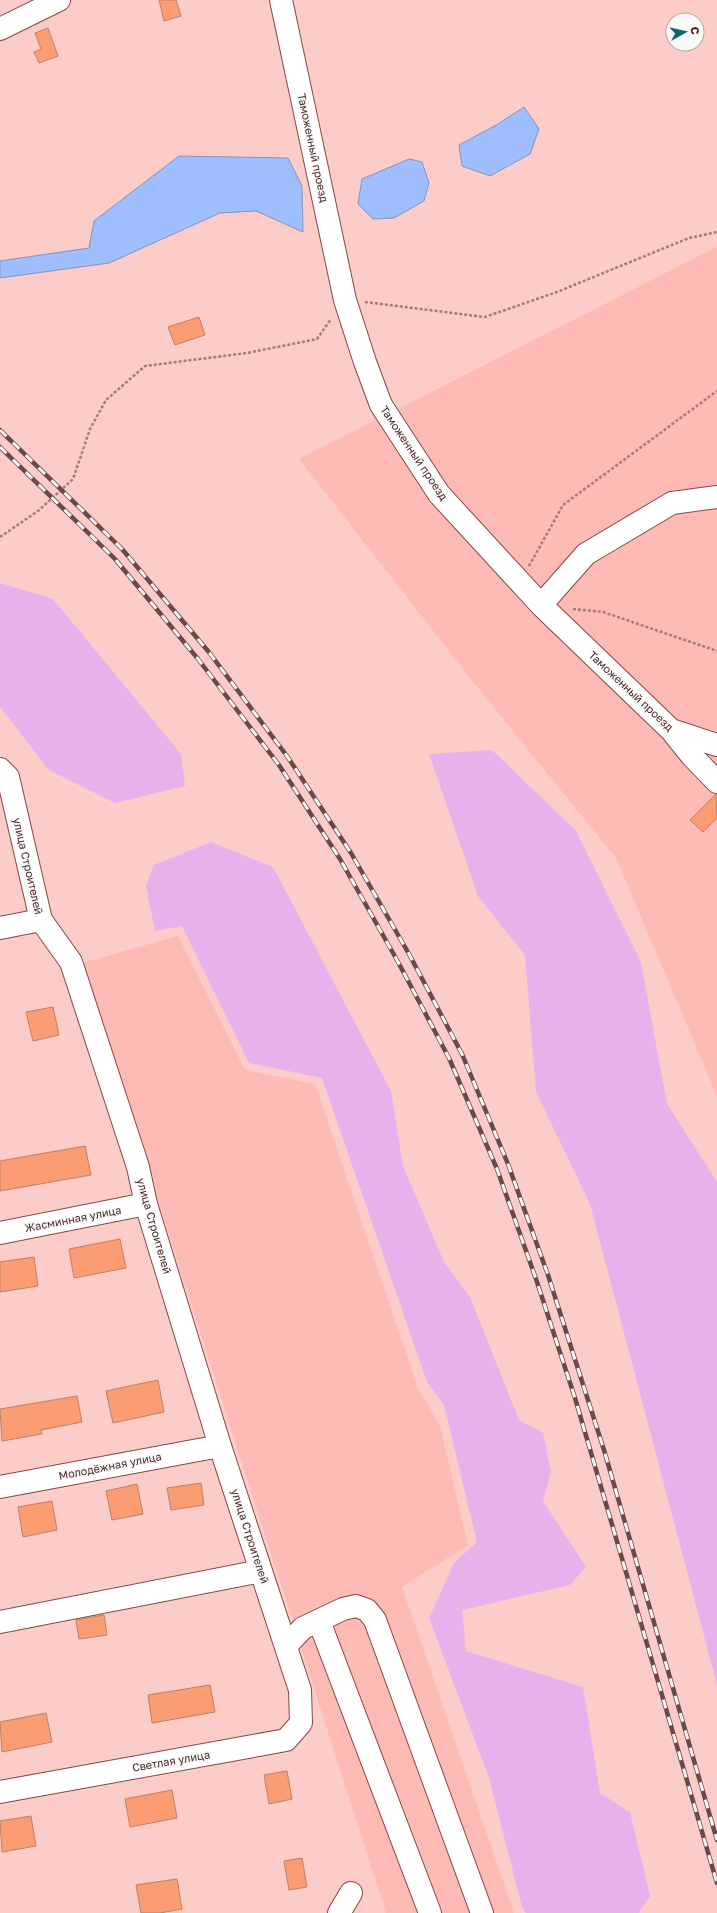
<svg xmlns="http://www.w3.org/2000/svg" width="717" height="1913" viewBox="0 0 717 1913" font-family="'Golos Text',sans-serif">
  <rect width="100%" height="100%" fill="#fbccc8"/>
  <path fill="#febab5" d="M717,247V1096L616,858L474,683L299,459Z
    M178,936L245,1070L315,1084L418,1388L440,1426L468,1545L402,1587L514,1913H386L82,963Z"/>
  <path fill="#e7b2ec" d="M0,583L53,599L181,754L185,786L115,803L49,770L0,707Z
    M492,750L576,831L641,962L667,1104L717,1182V1685L590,1204L536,1092L525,955L478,896L429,754Z
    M211,842L273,867L391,1091L403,1166L444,1262L470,1297L519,1420L543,1432L551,1472L543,1501L586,1567L570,1585L462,1610L466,1651L583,1687L600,1793L630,1812L650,1896L639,1913H526L522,1907L489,1778L429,1618L454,1563L477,1542L444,1405L427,1382L322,1078L249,1063L182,926L155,931L146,886L154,865Z"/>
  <path fill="#9fbefd" stroke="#8592bd" d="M524,107L539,129L530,154L490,176L462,166L459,145L498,124Z
    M179,156L288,158L302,186L303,232L256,211L220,213L109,263L0,278V261L89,248L94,221Z
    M409,159L422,162L429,183L424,201L394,218L373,219L358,204L362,179Z"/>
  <path fill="#fb9c73" stroke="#c07f64" d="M159,0H176L181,16L164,21Z
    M48,28L58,56L39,63L34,52L41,49L35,33Z
    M199,317L205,335L175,345L168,327Z
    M716,794L717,818L703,832L690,820Z
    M53,1007L59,1035L33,1041L26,1012Z
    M85,1146L91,1175L0,1191V1161Z
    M120,1239L126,1268L74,1278L69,1249Z
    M34,1257L38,1286L0,1292V1262Z
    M158,1380L164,1412L113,1423L106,1391Z
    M77,1396L82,1422L41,1430L42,1434L2,1441L0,1409Z
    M201,1483L204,1505L171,1510L167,1488Z
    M137,1484L143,1514L112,1520L106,1491Z
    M52,1501L57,1530L23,1537L18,1507Z
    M104,1615L107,1635L79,1639L76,1620Z
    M210,1685L215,1712L152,1723L148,1695Z
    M46,1713L52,1742L2,1752L0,1722Z
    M287,1771L292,1799L269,1804L264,1775Z
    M172,1790L177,1818L130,1827L125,1799Z
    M31,1816L36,1846L2,1852L0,1821Z
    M302,1858L307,1887L289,1890L284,1861Z
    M177,1879L182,1909L160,1913H141L136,1885Z"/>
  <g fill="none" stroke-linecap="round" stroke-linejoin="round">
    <g stroke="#884643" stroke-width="24">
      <path id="minor" d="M281,0L345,300L365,362L381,405L439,494L541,605L671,730L717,745
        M0,29L59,0
        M541,605L586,554L672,503L717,497
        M671,730L691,755L717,782
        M0,769L8,777L41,920L71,962L138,1167L146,1204L220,1446L300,1690L301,1723L286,1740L0,1792
        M0,928L41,920
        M0,1233L146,1204
        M0,1487L220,1446
        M319,1621L430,1913
        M0,1622L261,1571
        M286,1646L303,1628L343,1609L356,1606L367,1610L375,1620L482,1913
        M339,1913L351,1893"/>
    </g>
    <path stroke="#a47d7a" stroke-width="2.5" stroke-dasharray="3 2" stroke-linecap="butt" d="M365,302L485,317L557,292L689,238L717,232
      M0,537L38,511L73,479L90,429L106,400L145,366L247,353L317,339L331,319
      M529,566L563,505L717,391
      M573,609L603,612L717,651"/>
    <use href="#minor" stroke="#fff" stroke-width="22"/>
    <g stroke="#6a4947" stroke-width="4.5">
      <path id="rail" d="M0,430L122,549L208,651L287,756L351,853L409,954L462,1054L508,1164L548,1275L604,1450L717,1840
        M0,447L115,559L198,659L279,765L340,859L397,960L449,1058L497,1169L536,1279L575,1398L717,1883"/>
    </g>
    <use href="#rail" stroke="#f9f9f9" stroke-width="3" stroke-dasharray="9" stroke-linecap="butt"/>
  </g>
  <g text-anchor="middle" stroke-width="3" stroke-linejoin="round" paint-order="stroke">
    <g font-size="11" fill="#492b29" stroke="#f9f9f9">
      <text transform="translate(313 148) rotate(78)" y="4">Таможенный проезд</text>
      <text transform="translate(414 453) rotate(56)" y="4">Таможенный проезд</text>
      <text transform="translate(631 691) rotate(43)" y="4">Таможенный проезд</text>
      <text transform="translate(28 866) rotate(77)" y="4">улица Строителей</text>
      <text transform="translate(73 1219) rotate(-11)" y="4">Жасминная улица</text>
      <text transform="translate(154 1226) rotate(74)" y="4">улица Строителей</text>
      <text transform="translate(110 1466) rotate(-11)" y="4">Молодёжная улица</text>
      <text transform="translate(250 1536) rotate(72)" y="4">улица Строителей</text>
      <text transform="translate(171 1761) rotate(-10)" y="4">Светлая улица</text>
    </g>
  </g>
  <g transform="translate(685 32) rotate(82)"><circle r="19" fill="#f9f9f9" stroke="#b3a7a6"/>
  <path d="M0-3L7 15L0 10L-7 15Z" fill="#16646b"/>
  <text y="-6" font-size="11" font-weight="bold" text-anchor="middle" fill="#492b29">С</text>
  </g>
</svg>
